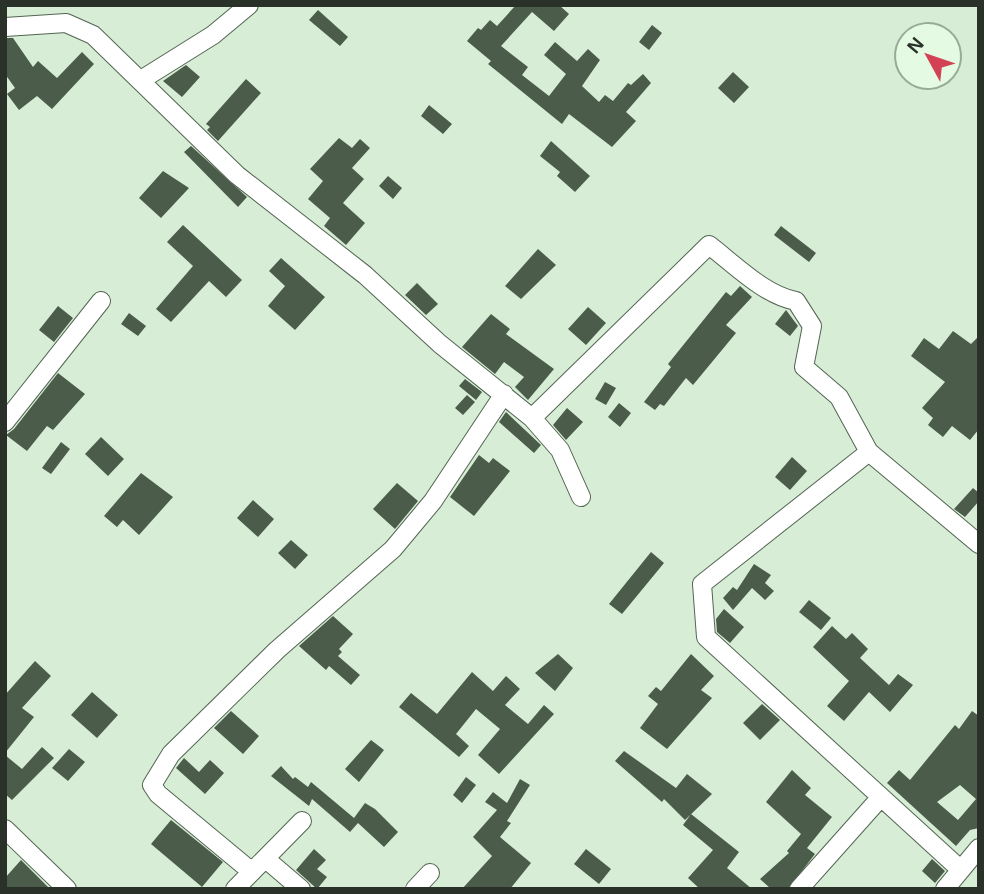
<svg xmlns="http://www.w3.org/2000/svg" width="984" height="894" viewBox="0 0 984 894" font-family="Arial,sans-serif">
  <rect width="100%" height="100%" fill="#d7edd6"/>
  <path fill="#4b5d4a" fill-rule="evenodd" d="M516,5H559L569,14L554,31L532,12L501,46L528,67L522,75L549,96L566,74L544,55L555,42L577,61L588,49L600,60L582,86L599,102L605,95L613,101L628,83L631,85L643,74L651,83L626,112L636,121L612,147L569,114L562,124L488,64L491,61L467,41L478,28L481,30L490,20L497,26Z
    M318,10L348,37L340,46L309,20Z
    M652,25L662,33L649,50L639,42Z
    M5,38H13L33,67L38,61L57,78L82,52L94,64L52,109L37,96L19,110L7,94L15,88L5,74Z
    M186,65L200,77L182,97L163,81Z
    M733,72L749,87L734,103L718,88Z
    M246,79L261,93L218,141L207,130L210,127L206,124Z
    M429,105L452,124L443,134L421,116Z
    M339,138L352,148L360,139L370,148L352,168L364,179L343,203L365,223L346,245L324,226L330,218L308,199L323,181L310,169Z
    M551,141L590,176L575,192L557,176L560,172L540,156Z
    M191,146L247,197L238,207L184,152Z
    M163,171L189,188L161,218L139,198Z
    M388,176L402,188L393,199L379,186Z
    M183,225L242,280L226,297L209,281L171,322L156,309L193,266L167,242Z
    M781,226L816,253L809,262L774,235Z
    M538,249L556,265L521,299L505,286Z
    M281,258L325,297L295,330L268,306L285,286L269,271Z
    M417,283L438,304L426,315L405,295Z
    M740,286L752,297L726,325L736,333L693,385L686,378L664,406L660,404L655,410L644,402L671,367L668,364L726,292L731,296Z
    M58,306L73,318L54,342L39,330Z
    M588,307L606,323L586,345L568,329Z
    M786,310L798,326L790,336L775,324Z
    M129,313L146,326L138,336L121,324Z
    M491,314L510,329L506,334L554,369L528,400L515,387L524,377L504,362L495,374L462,347Z
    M953,331L971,344L979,336V429L970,440L952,426L943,437L928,425L933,418L922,408L945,382L911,356L924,338L939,349Z
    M58,373L85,394L53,430L47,426L27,451L6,435L14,429Z
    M465,379L482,392L476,400L459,386Z
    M605,382L616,388L606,405L595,399Z
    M467,395L475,402L463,415L455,408Z
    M619,403L631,413L620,427L608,417Z
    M567,408L583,422L566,440L553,425Z
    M506,412L541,445L534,453L499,422Z
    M101,437L124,459L108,476L85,454Z
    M61,442L70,449L51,474L42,468Z
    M479,455L489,463L493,458L510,471L474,516L450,497Z
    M792,457L807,471L790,490L775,477Z
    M141,473L173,497L139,535L123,520L117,527L104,516Z
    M397,483L418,501L395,529L373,509Z
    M973,488L979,493V501L965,517L954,509Z
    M253,500L274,519L258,537L237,518Z
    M291,540L308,555L295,569L278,553Z
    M651,552L664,563L622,614L609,604Z
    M754,564L771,575L765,583L774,591L765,600L752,588L733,610L723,598L733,587L737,590Z
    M809,600L831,618L821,630L799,612Z
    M724,609L744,627L730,643L717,632L716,619Z
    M333,616L353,634L339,649L342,652L338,656L360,675L351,685L329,666L326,670L299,646Z
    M832,626L846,639L852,633L868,649L860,658L889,685L898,674L913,685L890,712L869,692L844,721L827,706L849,681L813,647Z
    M558,654L573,668L555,691L535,673Z
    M691,654L714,676L701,690L712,698L667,749L640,728L658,704L648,696L656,687L661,691Z
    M35,661L51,676L22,708L34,717L5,753V695Z
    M472,672L493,691L506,676L520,689L505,705L528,724L544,705L554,714L499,774L478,755L500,729L476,709L456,734L469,746L459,757L399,707L411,693L437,714Z
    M92,692L118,715L97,738L71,715Z
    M762,704L780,720L760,740L743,723Z
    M231,711L259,736L243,754L214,728Z
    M972,711L979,716V828L970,830L956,846L887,783L899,770L910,780L955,725L959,729ZM960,785L976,799L958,820L937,802Z
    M371,740L384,750L359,782L345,769Z
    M42,747L54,758L12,800L5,794V755L22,769Z
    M69,749L85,762L68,781L52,768Z
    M624,751L676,788L687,774L712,794L685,820L664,799L662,802L615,761Z
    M184,758L199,772L210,760L224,773L205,794L176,768Z
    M281,766L293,779L295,777L308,787L311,782L354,818L365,803L375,809L398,832L384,847L358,823L350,832L312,799L309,806L271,776Z
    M792,770L811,788L805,795L832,817L807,848L815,854L788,889H771L760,879L789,853L787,851L801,834L766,802Z
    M466,777L476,785L462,803L453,795Z
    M520,779L530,785L507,821L511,823L500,837L531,863L510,889H462L492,856L473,837L497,810L485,802L493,792L507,803Z
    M691,814L739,852L727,868L752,889H700L688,878L713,850L683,825Z
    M171,820L223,862L202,887L151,844Z
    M314,849L326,860L317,869L327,877L317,889L296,870Z
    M586,849L611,869L599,884L574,864Z
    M932,859L945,871L935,883L922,871Z
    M21,860L48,887L46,889H5V878Z"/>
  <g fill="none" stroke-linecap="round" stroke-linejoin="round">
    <g stroke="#526551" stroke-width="20">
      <path id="minor" d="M5,27L66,23L93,35L237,175L365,275L440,344L532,418L560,450L581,497
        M141,80L213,35L249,5
        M532,418L709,245C734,264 764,295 796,301L812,326L804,367L839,397L869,452L979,544
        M5,422L101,301
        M869,452L702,584L706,637L961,870
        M5,829L67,889
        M267,860L301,889
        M252,872L158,794L152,785L171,754L277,650L393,549L433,501L504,394
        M235,889L302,821
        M415,889L430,873
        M799,889L881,797
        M945,889L979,848"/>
    </g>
    <use href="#minor" stroke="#fff" stroke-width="18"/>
  </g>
  <rect width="984" height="894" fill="none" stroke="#293129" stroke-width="14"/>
  <g transform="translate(928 56) rotate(310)"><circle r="33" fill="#e4fae3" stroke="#99aa99" stroke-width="2"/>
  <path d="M0-5L12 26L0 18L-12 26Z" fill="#d34254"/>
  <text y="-10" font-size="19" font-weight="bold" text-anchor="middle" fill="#293129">N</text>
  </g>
</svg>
